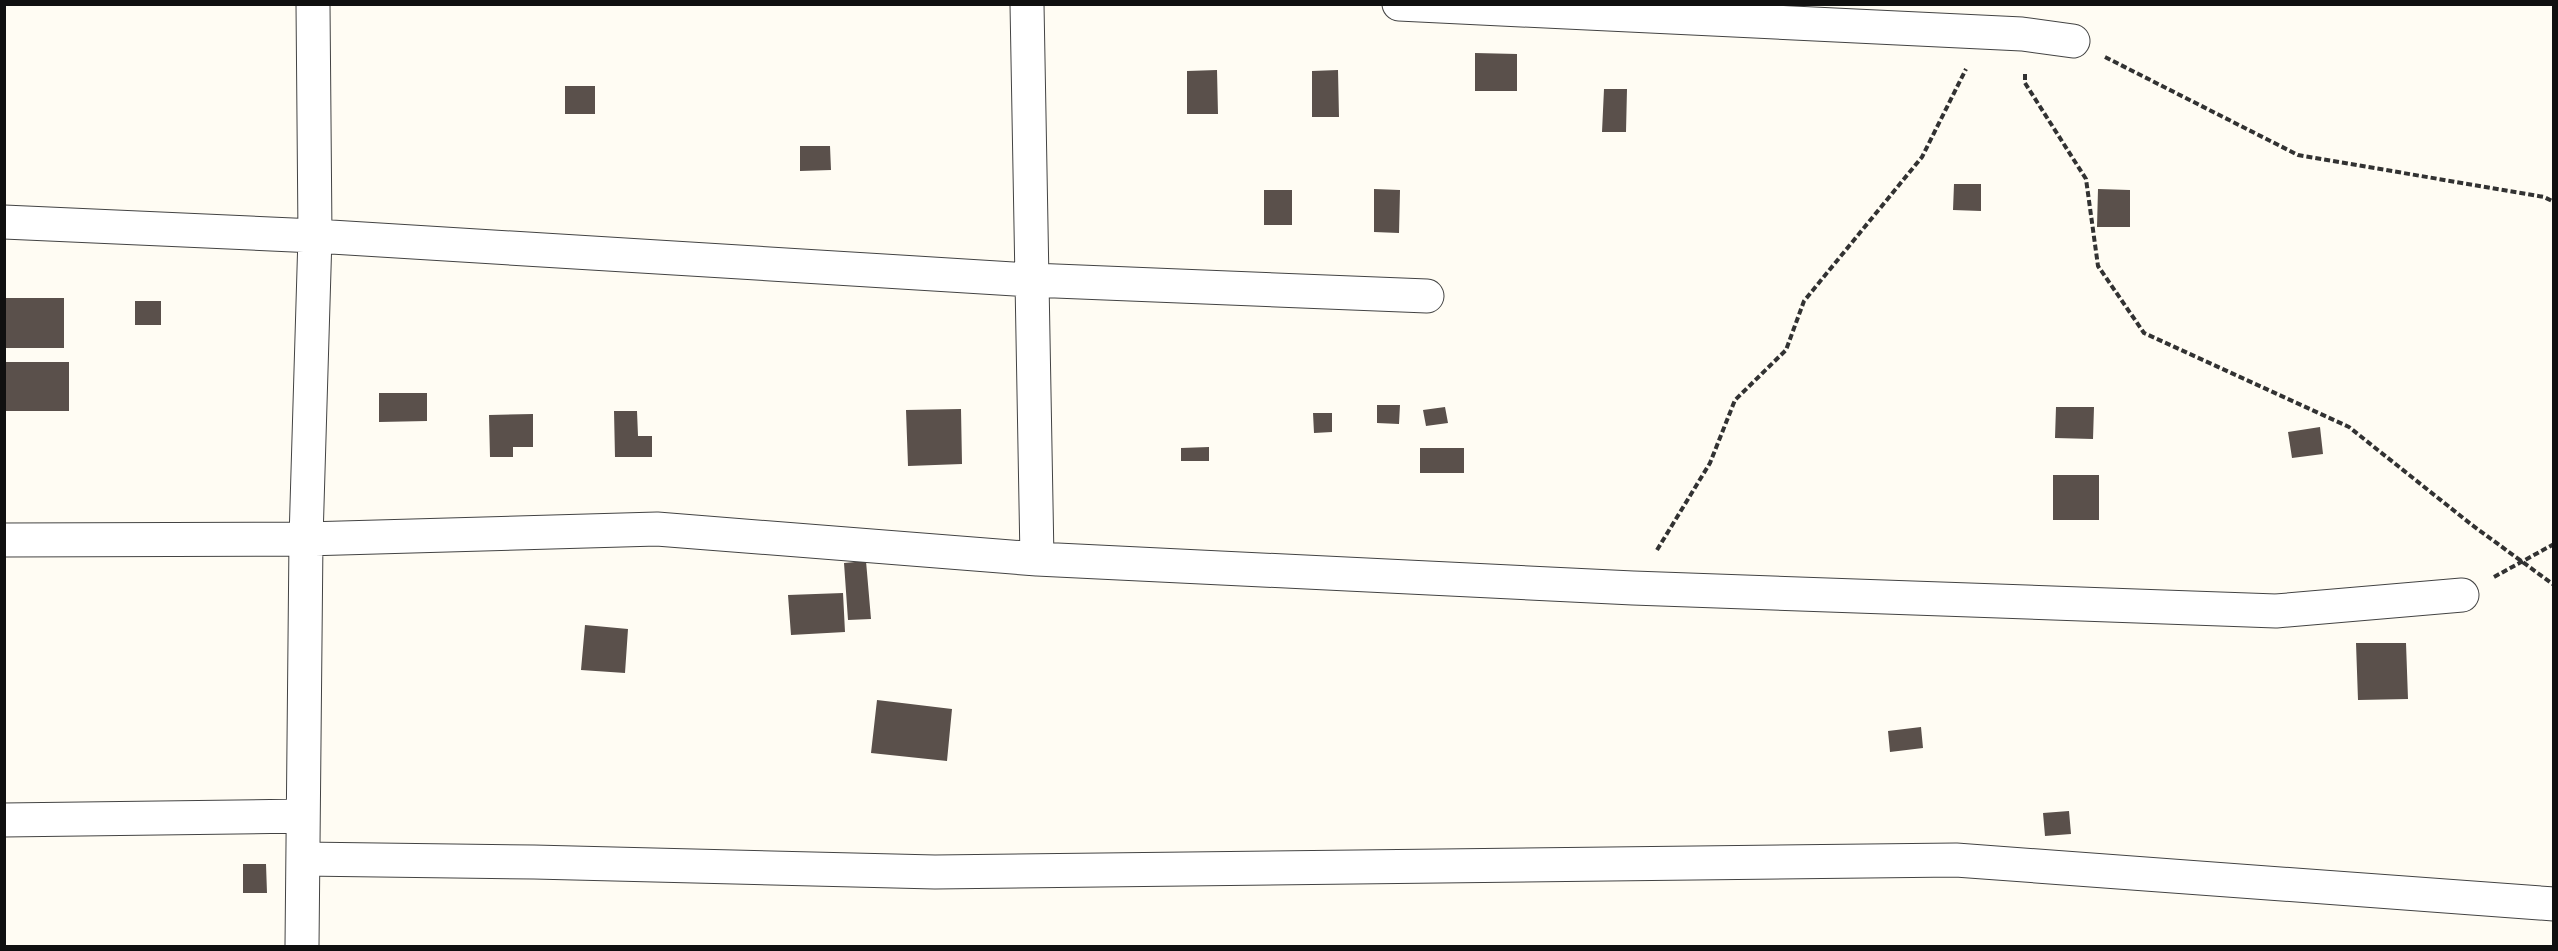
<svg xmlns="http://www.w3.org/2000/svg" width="2558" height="951" viewBox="0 0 2558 951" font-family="Lora,serif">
  <rect width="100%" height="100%" fill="#fffcf3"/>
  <path fill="#5a504b" d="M1475,53L1517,54V91H1475Z
    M1217,70L1218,114H1187V71Z
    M1338,70L1339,117H1312V71Z
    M565,86H595V114H565Z
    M1604,89H1627L1626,132H1602Z
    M800,146H830L831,170L800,171Z
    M1954,184H1981V211L1953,210Z
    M1374,189L1400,190L1399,233L1374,232Z
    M2098,189L2130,190V227H2097Z
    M1264,190H1292V225H1264Z
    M4,298H64V348H4Z
    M135,301H161V325H135Z
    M4,362H69V411H4Z
    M379,393H427V421L379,422Z
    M1377,405H1400L1399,424L1377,423Z
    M1445,407L1448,423L1426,426L1423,410Z
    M2056,407H2094L2093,439L2055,438Z
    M961,409L962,464L908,466L906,410Z
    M614,411H637L638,436H652V457H615Z
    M1313,413H1332V432L1314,433Z
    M533,414V447H513V457H490L489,415Z
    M2320,427L2323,454L2292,458L2288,432Z
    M1209,447V461H1181V448Z
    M1420,448H1464V473H1420Z
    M2053,475H2099V520H2053Z
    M866,561L871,619L848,620L844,563Z
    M843,593L845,632L791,635L788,595Z
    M585,625L628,629L625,673L581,670Z
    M2356,643H2406L2408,699L2358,700Z
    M877,700L952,709L947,761L871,753Z
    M1921,727L1923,748L1890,752L1888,731Z
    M2069,811L2071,834L2045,836L2043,813Z
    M243,864H266L267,893H243Z"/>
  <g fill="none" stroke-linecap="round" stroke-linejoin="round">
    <g stroke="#434343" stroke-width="35">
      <path id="minor" d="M1027,4L1037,559
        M1399,4L2022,34L2073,41
        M4,222L315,236L1031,280L1427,296
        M4,540L306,539L657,529L1037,559L1633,588L2276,611L2462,595
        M4,820L303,816
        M303,859L534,862L935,872L1956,860L2554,904
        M302,946L306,539L315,236L313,4"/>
    </g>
    <path stroke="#323232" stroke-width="4" stroke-dasharray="6 3" stroke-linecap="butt" d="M2105,57L2298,155L2544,197L2554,202
      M2025,74V83L2086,179L2098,266L2144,333L2349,427L2472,525L2554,585
      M1657,550L1710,463L1735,400L1786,350L1804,301L1922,157L1966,69
      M2494,577L2554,544"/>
    <use href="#minor" stroke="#fff" stroke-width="33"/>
  </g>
  <rect width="2558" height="951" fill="none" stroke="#101010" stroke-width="12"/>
</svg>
